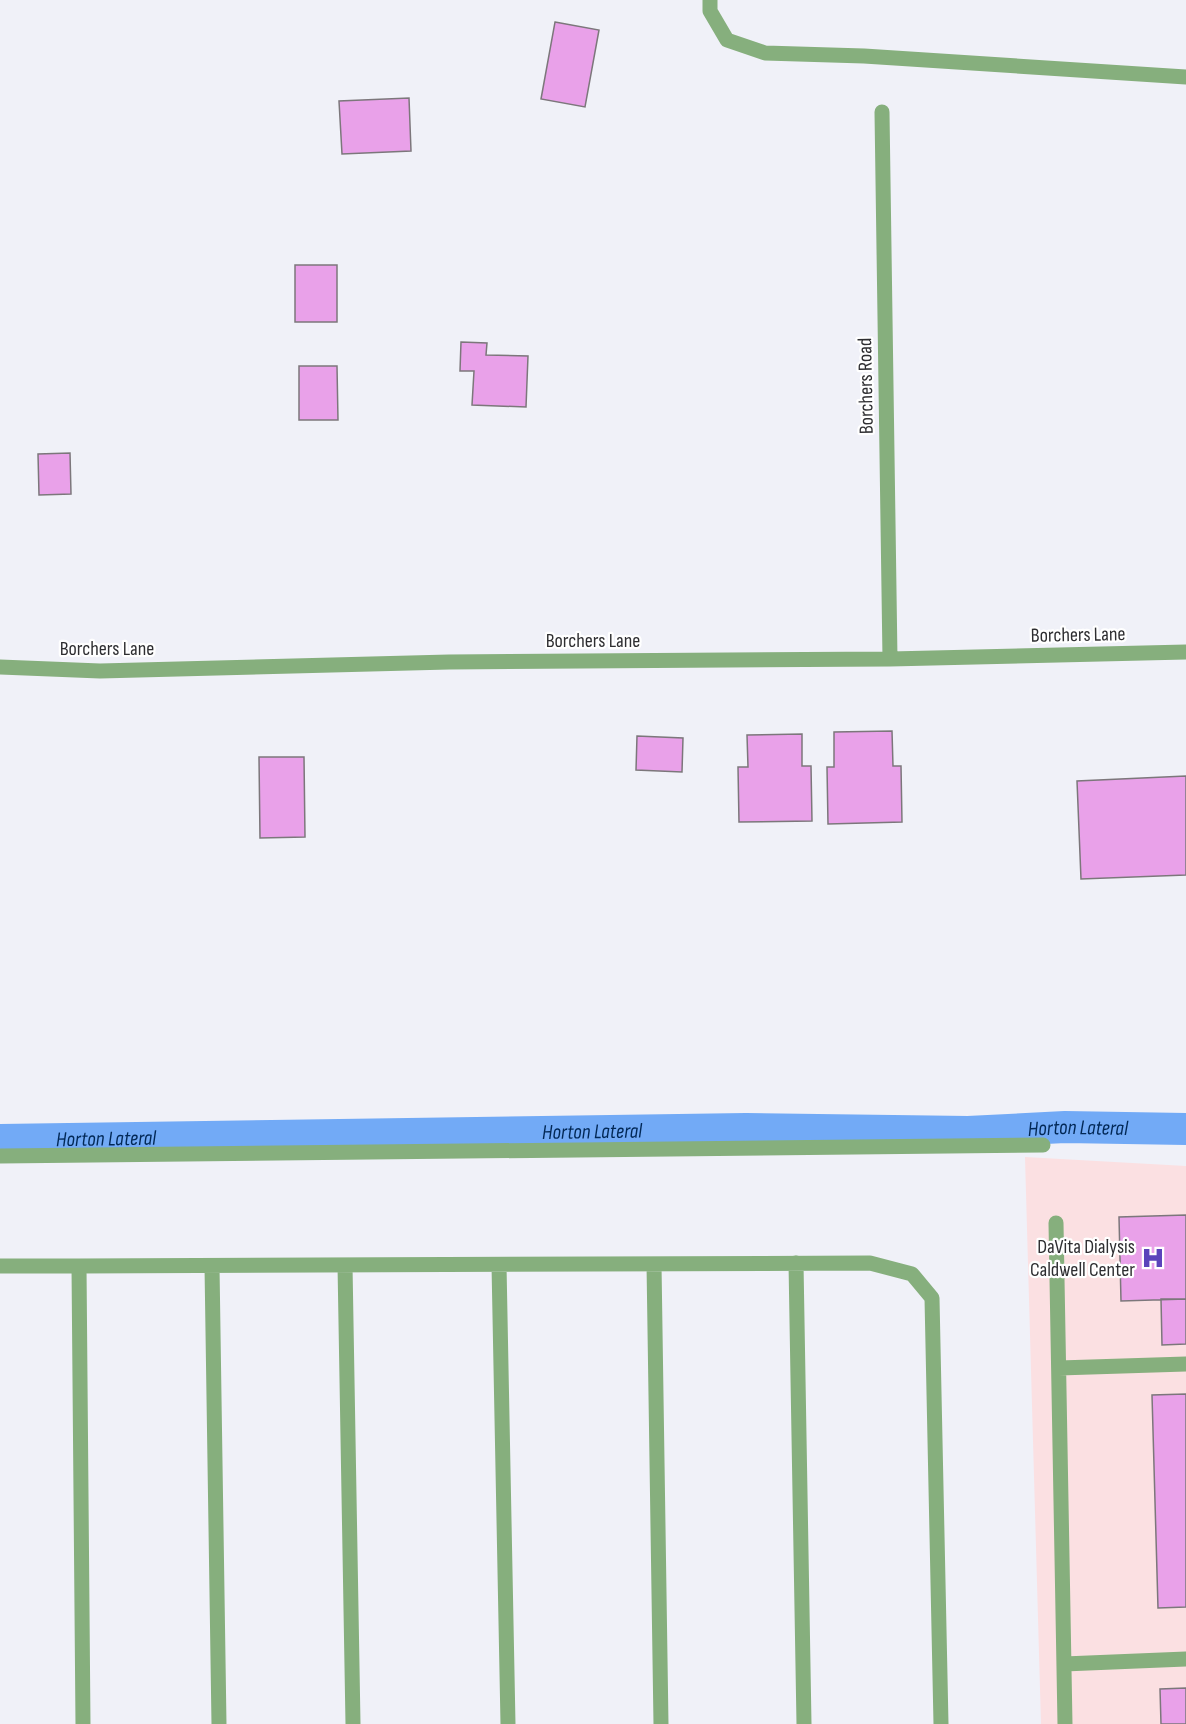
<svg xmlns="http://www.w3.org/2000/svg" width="1186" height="1724" viewBox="0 0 1186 1724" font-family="'Sofia Sans Condensed',sans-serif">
  <rect width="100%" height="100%" fill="#f0f1f8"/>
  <path fill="#fbe0e2" d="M1025,1157L1186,1166V1724H1041Z"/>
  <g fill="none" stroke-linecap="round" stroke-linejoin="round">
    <path stroke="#72aaf6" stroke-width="32" id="s1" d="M0,1140L746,1129L968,1132L1065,1127L1186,1129"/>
  </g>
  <path fill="#e9a1e9" stroke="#7c777b" stroke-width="1.5" d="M555,22L599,30L585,107L541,99Z
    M409,98L411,151L342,154L339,101Z
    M295,265H337V322H295Z
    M461,342L487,343L486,355L528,356L526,407L472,405L474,371H460Z
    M299,366H337L338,420H299Z
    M70,453L71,494L39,495L38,454Z
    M892,731L893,766H901L902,822L828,824L827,767H834V732Z
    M802,734V766H811L812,821L739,822L738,767H748L747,735Z
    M637,736L683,738L682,772L636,770Z
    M259,757H304L305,837L260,838Z
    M1186,776V875L1081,879L1077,781Z
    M1186,1215V1299L1121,1301L1119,1217Z
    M1161,1299H1186V1344L1162,1345Z
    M1186,1394V1607L1158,1608L1152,1395Z
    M1186,1688V1724H1161L1160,1689Z"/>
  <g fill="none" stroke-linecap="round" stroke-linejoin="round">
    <path stroke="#86af7d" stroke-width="15" d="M0,1156L1043,1145
      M1056,1223L1065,1724
      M796,1263L804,1724
      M654,1264L661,1724
      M345,1265L353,1724
      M499,1265L508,1724
      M0,1266H79
      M212,1266L219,1724
      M1059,1368L1186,1364
      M1064,1664L1186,1659
      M83,1724L79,1266L870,1263L912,1274L932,1298L941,1724"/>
    <path stroke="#86af7d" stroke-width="15" d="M710,0V11L727,40L765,53L864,56L1186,77
      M882,112L890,659
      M0,667L100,671L449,662L890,659L1186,652"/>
  </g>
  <defs>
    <g id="hospital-bare" transform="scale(1.8)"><path d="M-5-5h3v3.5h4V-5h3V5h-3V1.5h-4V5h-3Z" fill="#5b43bb" stroke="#fff" stroke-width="2.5" paint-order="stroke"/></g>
  </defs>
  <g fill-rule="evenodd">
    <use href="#hospital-bare" x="1153" y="1258"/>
  </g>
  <g text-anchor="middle" stroke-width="4.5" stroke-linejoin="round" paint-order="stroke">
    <g font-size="20" fill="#2e2e31" stroke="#fff">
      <text transform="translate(865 386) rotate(-91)" y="7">Borchers Road</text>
      <text transform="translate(1078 634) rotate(-1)" y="7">Borchers Lane</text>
      <text x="593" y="647">Borchers Lane</text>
      <text x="107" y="655">Borchers Lane</text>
    </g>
    <g font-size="20" fill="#2e2e31" stroke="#fff" text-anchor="end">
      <text x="1135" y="1253">DaVita Dialysis<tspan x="1135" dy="23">Caldwell Center</tspan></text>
    </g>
    <g font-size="21" font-style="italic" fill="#022856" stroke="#fff">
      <text dy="7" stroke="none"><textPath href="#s1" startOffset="1078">Horton Lateral</textPath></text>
      <text dy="7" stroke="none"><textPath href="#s1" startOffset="592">Horton Lateral</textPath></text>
      <text dy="7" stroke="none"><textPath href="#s1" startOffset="106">Horton Lateral</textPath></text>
    </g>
  </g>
</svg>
